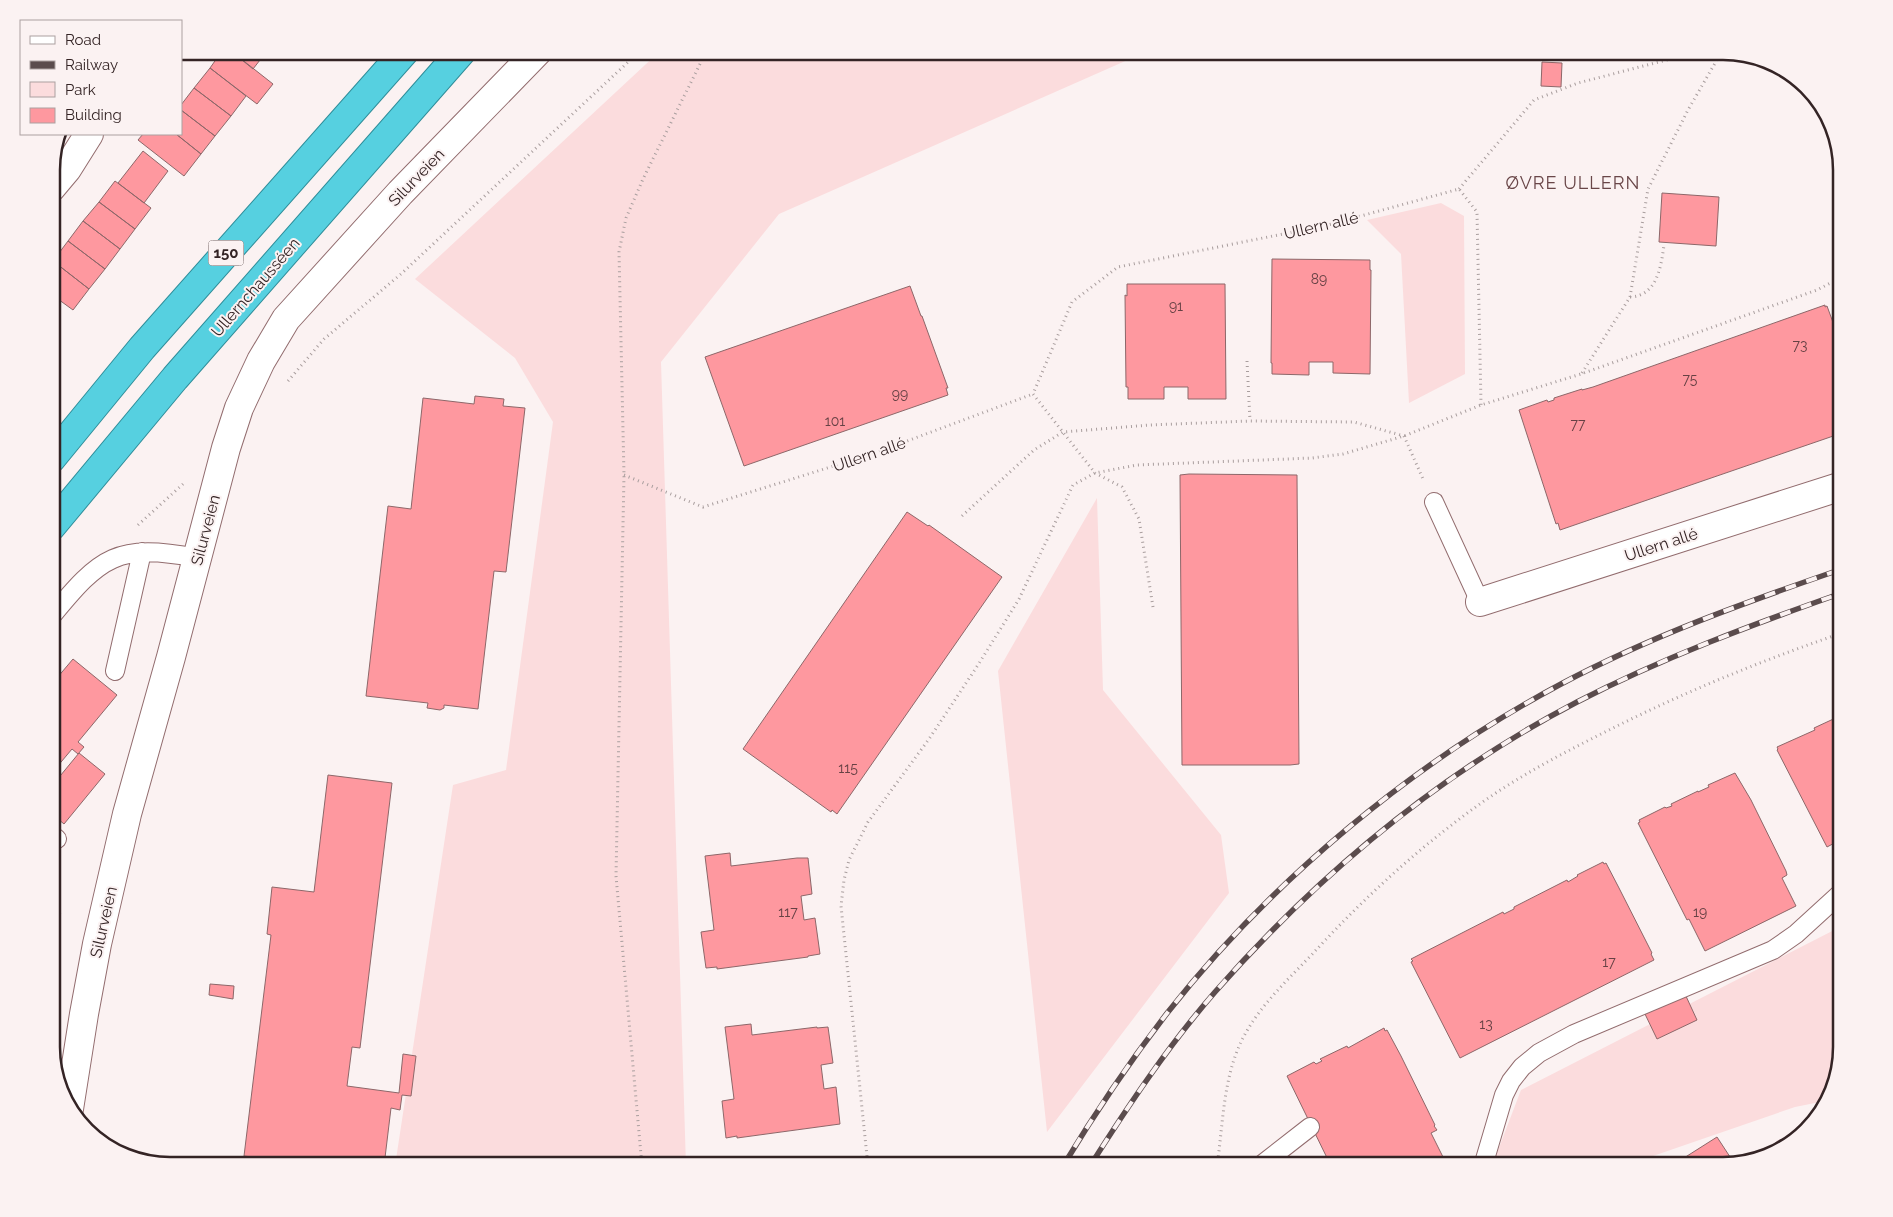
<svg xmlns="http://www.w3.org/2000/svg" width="1893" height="1217" viewBox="0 0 1893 1217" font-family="Raleway,sans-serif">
  <rect width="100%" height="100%" fill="#fbf2f2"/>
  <path fill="#fbdcdd" d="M660,51H1148L779,214L661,362L686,1166H395L453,785L506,770L553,422L515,358L415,279Z
    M1441,203L1464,216L1465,374L1409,403L1401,254L1367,220Z
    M1097,498L1103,690L1221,835L1229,893L1047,1132L998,671Z
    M1842,926V1048L1825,1101L1795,1107L1624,1166H1492L1521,1090Z"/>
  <path fill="#fe989f" stroke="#8d6769" d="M222,51H231L273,84L257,104L210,68Z
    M231,51H267L253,69Z
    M1542,62L1562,63L1561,87L1541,86Z
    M210,68L246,96L231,116L194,88Z
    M194,88L231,116L215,136L181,110V105Z
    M181,110L215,136L201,154L176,134H181Z
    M143,134H176L201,154L184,176L138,140Z
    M143,151L168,171L144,203L118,183Z
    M115,181L151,208L135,229L99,202Z
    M1662,193L1719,197L1716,246L1659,242Z
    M99,202L135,229L120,249L83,221Z
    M83,221L120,249L105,269L68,241Z
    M68,241L105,269L89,289L53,261Z
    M1272,259L1370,260V270H1371L1370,374L1333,373V362H1309V375L1272,374V363H1271Z
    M53,261L89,289L73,310L51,294Z
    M1127,284H1225L1226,399H1188V387H1164V399H1128V387H1126L1125,295L1127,296Z
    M910,286L921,316H922L948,388H946L948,395L744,466L705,357Z
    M1825,305V307L1827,306L1842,347V433L1560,530L1558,523L1556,524L1519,410L1547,400L1548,402L1554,400V398L1582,389V390L1593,387Z
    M475,396L504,399L503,406L525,408L506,572L494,571L478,709L444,705V708L440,710L427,708L428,703L366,696L388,506L411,509L423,398L474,404Z
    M1189,474L1297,475L1299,764L1290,765H1182L1180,475Z
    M907,512L928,526L929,525L1002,577L837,814L832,810L831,812L743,749Z
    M73,659L117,695L78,742L84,747L78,754L72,749L51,774V685Z
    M1842,715V839L1827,847L1777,750L1778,749L1777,747L1815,730L1814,728Z
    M79,753L105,774L64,824L51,813V787Z
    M1735,773L1751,800L1786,871L1787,875L1782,878L1796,906L1705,951L1689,919L1687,920L1638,823L1640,822L1639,820L1665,807L1666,808L1672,806L1671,804L1698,791V792L1709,787L1708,785Z
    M328,775L392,783L360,1048L352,1047L347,1086L399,1093L403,1054L416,1056L411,1096L402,1095L400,1110L391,1108L384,1166L309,1157L308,1164L244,1156L271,935L267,934L272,887L314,892Z
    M730,853L731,866L797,858H808L812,894L801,896L804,920L815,918L820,954L808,956V957L717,969V967L706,968L701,932L714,930L705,856Z
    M1603,862L1604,864L1606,863L1619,888L1652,953L1651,954L1654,960L1460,1058L1411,962L1413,961L1411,959L1503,912L1504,914L1514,909V907L1567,880L1568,882L1578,876L1577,875Z
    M51,897L60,904L56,909L61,913L51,924Z
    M210,984L234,986L233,999L209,995Z
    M1685,994L1697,1020L1657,1039L1645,1014Z
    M751,1024L752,1035L817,1027V1028L828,1027L833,1063L821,1065L824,1089L836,1087L840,1124L737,1138V1136L726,1138L722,1101L734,1099L725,1027Z
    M1384,1028L1385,1031L1387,1030L1401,1056L1435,1125L1434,1126L1437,1130L1431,1133L1445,1161L1435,1166H1331L1287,1076L1314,1062L1316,1064L1322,1061L1320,1059L1347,1046L1348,1048Z
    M1717,1137L1734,1163L1724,1166H1678L1676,1163Z"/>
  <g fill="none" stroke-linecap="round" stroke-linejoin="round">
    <g stroke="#926c6e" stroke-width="20">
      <path id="service" d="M1434,502L1480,602
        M51,617C101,556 117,543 197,558
        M115,671L142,552
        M51,834L57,839
        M1782,1150L1783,1149
        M1260,1166L1310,1127
        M1483,1166L1504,1095L1511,1081L1522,1067L1539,1053L1574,1034L1773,950L1796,934L1842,892"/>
    </g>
    <g stroke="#926c6e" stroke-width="30">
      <path id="minor" d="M51,188L67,169L89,134
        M1480,602L1842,486
        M69,1109L84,1014L97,944L127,814L171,657L226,448L239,408L261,361L286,319L400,193L538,51"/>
    </g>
    <g stroke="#2f8d99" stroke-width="30">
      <path id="trunk" d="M51,459L142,348L405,51
        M51,527L175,378L462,51"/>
    </g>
    <path stroke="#a99e9e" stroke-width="3" stroke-dasharray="1 4" stroke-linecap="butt" d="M1459,189L1534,100L1578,83L1678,57L1720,51
      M1630,297C1657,296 1661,267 1664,245
      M1247,361L1250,421
      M1582,373L1630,297L1648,189L1688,110L1722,51
      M288,381L324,339L401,274L640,51
      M624,475L703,507L875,453L1033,394
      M962,516L1034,450L1063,432L1150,425L1250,421L1354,422L1404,436L1423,479
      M138,525L183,484
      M1153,607L1139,519L1122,487L1095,473L1033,394L1072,302L1118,267L1328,225L1459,189L1477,212L1481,405
      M642,1166L616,876L624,475L619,252L626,218L643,179L703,58L709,51
      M868,1166L841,906L844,880L849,860L868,822L929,739L978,665L1019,599L1073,485L1095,473L1137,465L1312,458L1343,454L1404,436L1481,405L1581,374L1817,290L1842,277
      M1217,1166C1223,1125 1223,1080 1241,1042C1258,1006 1291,977 1318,948C1369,893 1422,845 1484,801C1524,773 1569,750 1613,728C1687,691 1763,660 1842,633"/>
    <use href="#service" stroke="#fff" stroke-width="18"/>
    <use href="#minor" stroke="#fff" stroke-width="28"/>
    <use href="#trunk" stroke="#56d0e0" stroke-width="28"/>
    <g stroke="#5b4c4d" stroke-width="5.5">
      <path id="rail" d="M1063,1166C1095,1113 1130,1061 1168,1012C1272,880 1413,763 1561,684C1651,636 1746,602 1842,569
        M1090,1166C1128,1106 1168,1046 1215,992C1317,876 1439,774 1577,702C1662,658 1751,625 1842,593"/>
    </g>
    <use href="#rail" stroke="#fbf2f2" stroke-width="4" stroke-dasharray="11" stroke-linecap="butt"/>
  </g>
  <g text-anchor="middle" stroke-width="4" stroke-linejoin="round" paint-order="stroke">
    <g font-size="14" fill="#664144">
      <text x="1319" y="284">89</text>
      <text x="1176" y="311">91</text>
      <text x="1800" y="350">73</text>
      <text x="1690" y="384">75</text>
      <text x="900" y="399">99</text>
      <text x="835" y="426">101</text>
      <text x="1578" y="429">77</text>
      <text x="848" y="773">115</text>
      <text x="788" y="917">117</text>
      <text x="1700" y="917">19</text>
      <text x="1609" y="967">17</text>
      <text x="1486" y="1029">13</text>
    </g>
    <rect fill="#fbf2f2" stroke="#706262" stroke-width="1" x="208.5" y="240.5" width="35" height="25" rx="4"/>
    <g font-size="15" font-weight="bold" fill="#342425">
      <text x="226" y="258">150</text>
    </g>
    <g font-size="16" fill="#342425" stroke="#fbf2f2">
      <text transform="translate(416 177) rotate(-46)" y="6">Silurveien</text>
      <text transform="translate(1321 225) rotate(-13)" y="6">Ullern allé</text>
      <text transform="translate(255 287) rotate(-49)" y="6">Ullernchausséen</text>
      <text transform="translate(869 454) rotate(-19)" y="6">Ullern allé</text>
      <text transform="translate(205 530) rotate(-75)" y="6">Silurveien</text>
      <text transform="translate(1661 544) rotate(-18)" y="6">Ullern allé</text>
      <text transform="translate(103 922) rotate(-77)" y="6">Silurveien</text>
    </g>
    <g font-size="18" letter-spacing="1" fill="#694648" stroke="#fbf2f2">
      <text x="1573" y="189">ØVRE ULLERN</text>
    </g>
  </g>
  <path d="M0 0H1893V1217H0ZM170 60H1723A110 110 0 0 1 1833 170V1047A110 110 0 0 1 1723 1157H170A110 110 0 0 1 60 1047V170A110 110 0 0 1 170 60Z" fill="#fbf2f2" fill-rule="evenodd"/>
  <path fill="none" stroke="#342425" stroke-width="2.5" d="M170 60H1723A110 110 0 0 1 1833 170V1047A110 110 0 0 1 1723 1157H170A110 110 0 0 1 60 1047V170A110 110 0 0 1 170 60Z"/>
  <rect x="20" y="20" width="162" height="115" fill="#fbf2f2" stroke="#aba0a0"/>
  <rect x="30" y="36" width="25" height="8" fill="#ffffff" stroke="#aba0a0"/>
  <text x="65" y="45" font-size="15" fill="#342425">Road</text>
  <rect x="30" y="61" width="25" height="8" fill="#5b4c4d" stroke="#aba0a0"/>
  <text x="65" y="70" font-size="15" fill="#342425">Railway</text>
  <rect x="30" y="82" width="25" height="15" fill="#fbdcdd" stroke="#aba0a0"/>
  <text x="65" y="95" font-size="15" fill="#342425">Park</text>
  <rect x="30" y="108" width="25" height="15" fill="#fe989f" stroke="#aba0a0"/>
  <text x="65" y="120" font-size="15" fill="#342425">Building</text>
</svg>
